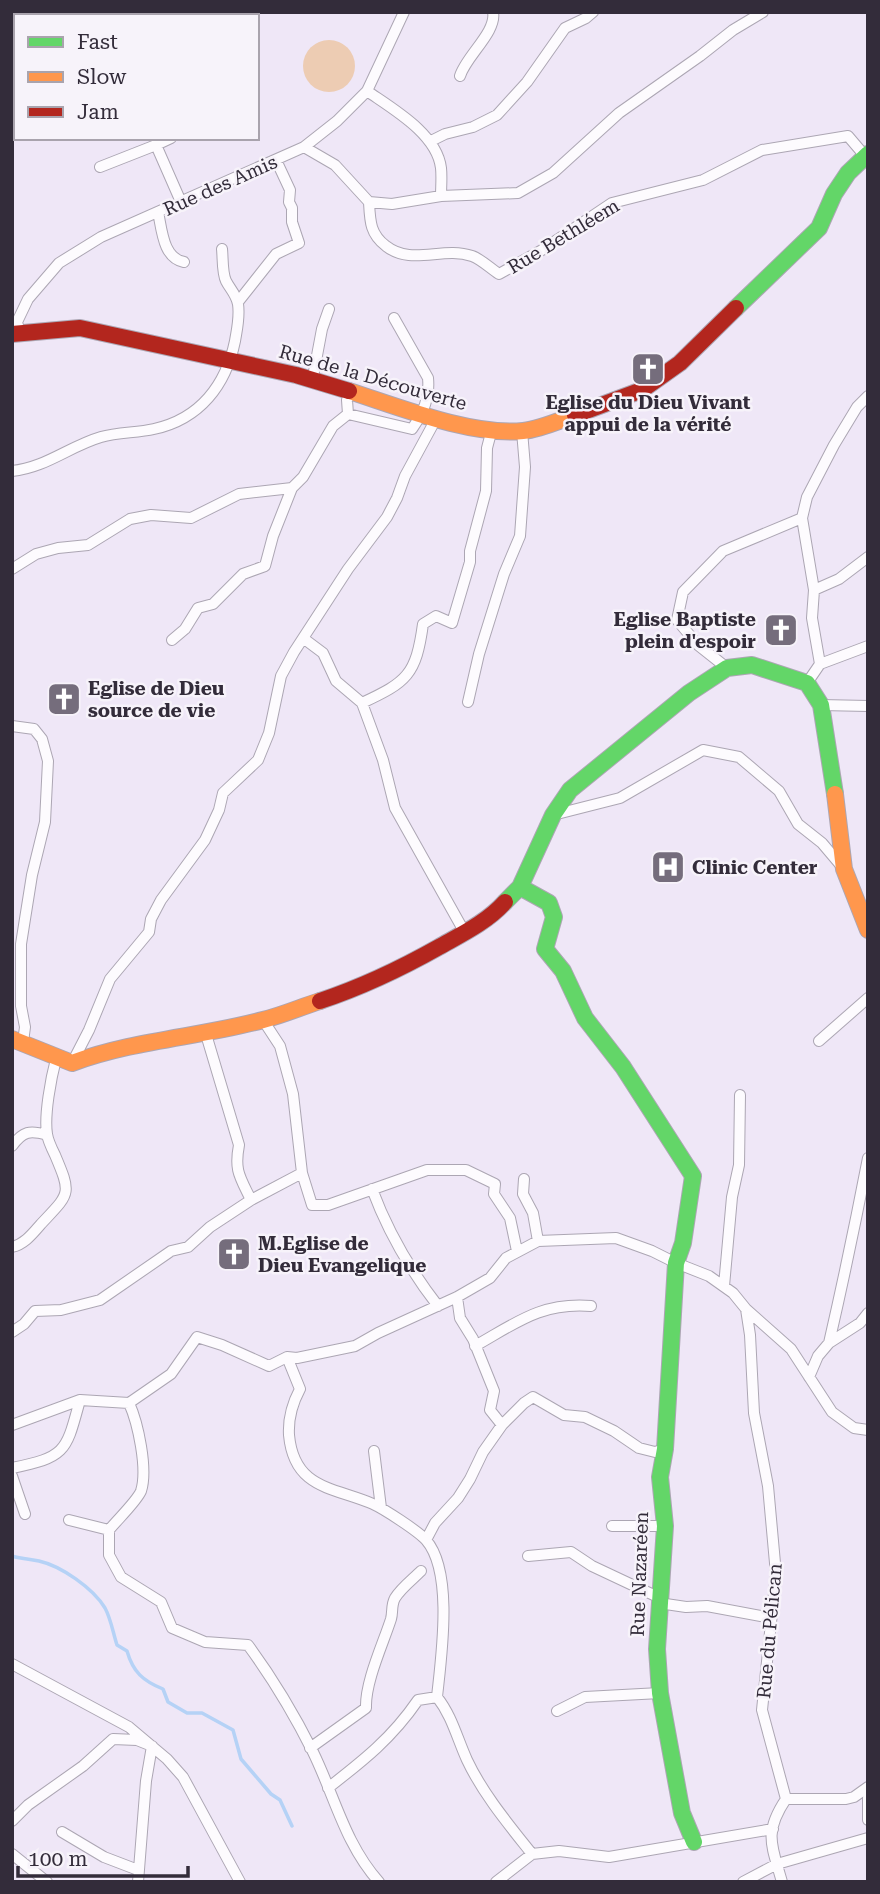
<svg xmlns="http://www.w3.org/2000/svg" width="880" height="1894" viewBox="0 0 880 1894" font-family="'Roboto Serif',serif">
  <rect width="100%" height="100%" fill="#efe7f7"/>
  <path fill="#edccb3" d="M303 66a26 26 0 1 1 52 0a26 26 0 1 1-52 0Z"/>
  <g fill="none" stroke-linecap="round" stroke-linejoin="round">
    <path stroke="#b5d2f6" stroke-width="3.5" d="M12,1556C22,1559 29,1559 39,1561C61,1566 93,1588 105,1608C111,1619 113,1633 117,1645L127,1651C133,1672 143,1681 163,1689L168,1702L187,1713H202L233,1730L241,1759L271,1794L280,1800L292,1826"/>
    <g stroke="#aca6b3" stroke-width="12">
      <path id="street" d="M97,12L99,16
        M117,16L124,12
        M12,49H16
        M460,76C466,56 497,32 493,12
        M367,91C393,109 437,134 441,168C442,177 441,187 441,196
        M431,141L445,134L473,127L497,115L527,82L565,28L586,18L593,12
        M156,145L171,138
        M304,147L335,165L369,202C370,221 370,234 386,246C411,266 443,246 472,256C481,259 491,269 499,274L542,250L612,203L703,180L762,150L848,136L865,156
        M100,167L156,145L181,202
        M369,202L392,204L441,196L518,193L553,173L619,113L700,56L733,30L763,12
        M158,212C162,230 163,258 184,262
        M238,302L276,254L299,243L292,222V208L289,202L290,190L276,160
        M20,333L17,322L28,299L59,263L101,237L304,147L337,121L367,91L404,12
        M312,382L322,329L329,309
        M351,392L347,400L348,414L412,429C423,413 430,398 428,378L394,318
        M12,471C45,468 70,446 101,437C118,432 137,433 154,429C200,419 226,385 235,341C237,329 240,317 238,304C236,294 230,289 226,281C222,273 223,258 222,249
        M12,569L36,554L58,548L88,545L130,519L151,515L191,518L239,494L292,488L303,477L333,426L348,414
        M814,590L839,579L868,557
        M303,638L323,653L336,681L362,703
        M172,640L185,629L198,608L213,604L243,574L265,566L273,536L292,488
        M820,664L868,646
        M727,668L698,645L677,620L683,592L723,551L802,518
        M807,683L820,664L812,618L814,590L802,518L807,497L834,445L857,407L868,396
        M468,702L479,654L504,574L520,536L525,467L522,431
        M821,705L868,706
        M12,726L34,729L42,739L48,761L45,822L32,875L21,944V1006L25,1027L23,1042
        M553,815L620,798L703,750L739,757L779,791L798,824L822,843L844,869
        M465,933L395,808L383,760L362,703C407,682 416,675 423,624L436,616L452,623L470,562V551L486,491L487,448L492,429
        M205,1031L239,1145C234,1171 240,1177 251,1200
        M819,1041L868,998
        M72,1063L89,1030L110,979L149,932L151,919L161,900L205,840L219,810L223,793L258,760L269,733L281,676L294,652L348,569L387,517L397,498L405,476L437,417
        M12,1146C23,1131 30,1130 47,1135
        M302,1173L312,1205H328L427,1170H466L495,1184L494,1194L510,1218L517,1251
        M524,1179L523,1194L533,1213L538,1241
        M372,1189C388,1232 410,1270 438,1306
        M12,1247C25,1244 33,1233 41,1224C70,1193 72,1195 55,1155C52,1149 48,1141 47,1134C44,1115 51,1078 56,1059L50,1055
        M724,1286L732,1197L739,1165L740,1095
        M746,1309L750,1335L754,1413L768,1486L776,1574L762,1710L786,1799C763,1833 772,1846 782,1882
        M12,1332L24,1324L35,1311L61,1310L100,1300L171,1251L188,1247L210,1227L251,1200L302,1173L293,1094L280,1046L263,1020
        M829,1343L860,1323L868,1313
        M475,1346C516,1323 541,1302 591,1306
        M287,1357L300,1389C292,1404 288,1418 289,1435C294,1489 333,1487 373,1504C384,1509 418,1531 426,1540C454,1572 441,1658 437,1697C452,1716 457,1738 467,1760C483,1794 509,1825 532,1854
        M809,1377L818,1356L829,1343C843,1282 856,1220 868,1158
        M129,1403C138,1423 148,1469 141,1491C137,1501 117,1520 109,1530V1555L121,1577L161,1602L172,1628L205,1642L248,1645C273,1679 294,1714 313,1752C335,1797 345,1844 379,1882
        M12,1425L80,1400L129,1403L171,1374L197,1337L222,1345L269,1366L287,1357L297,1358L355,1346L378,1333L457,1297L490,1278L506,1258L538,1241L616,1238L652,1251L676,1263L709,1276L733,1293L746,1309L791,1349L832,1412L854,1428L868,1430
        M502,1425L524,1403L533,1397L564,1415L585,1417L614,1431L639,1448L655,1452L665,1449
        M374,1451L381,1508
        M12,1468C67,1457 66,1451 80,1400
        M12,1476L25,1514
        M69,1520L109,1530
        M612,1526H665
        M426,1540L435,1523L458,1498L470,1479L483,1452L502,1425L490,1410L494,1391L473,1339L460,1318L457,1297
        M528,1556L571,1552L592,1566L660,1598
        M659,1603L686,1607L707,1606L771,1618
        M12,1664L129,1727L167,1759L183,1777L240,1882
        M557,1711L585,1697L660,1693
        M310,1748L366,1708C365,1682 383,1644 391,1619C393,1612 391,1605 395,1598C401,1588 413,1579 421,1571
        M328,1788C364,1760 392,1738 418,1700L437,1697
        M868,1798V1820
        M786,1799H846L854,1797L868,1787
        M12,1821L28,1805L83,1766L113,1739L137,1740L152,1746L146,1781L138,1882
        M62,1832L104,1857L138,1870
        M12,1854L47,1882
        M496,1882L532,1854L559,1851L609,1857L773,1829
        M743,1882L777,1864L868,1838"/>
    </g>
    <g stroke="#aca6b3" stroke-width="18">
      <path id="fast" d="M736,308L819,228L834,194L848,173L868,154
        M520,887L549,903L554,917L545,949L563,971L585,1018L623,1067L693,1176L683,1243L676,1263L665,1449L660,1477L665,1526L657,1649L660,1693L682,1813L694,1842
        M505,902L520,887L553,815L570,790L689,693L727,668L752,665L807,683L821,705L835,794"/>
    </g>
    <g stroke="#aca6b3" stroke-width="18">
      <path id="slow" d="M349,391C399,407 471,436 523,431C541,429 558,421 575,415
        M835,794L844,869L868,930
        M12,1039L72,1063C134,1040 200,1037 263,1020C283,1015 301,1007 320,1001"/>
    </g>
    <g stroke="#aca6b3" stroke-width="18">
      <path id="jam" d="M12,334L80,328L296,375L349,391
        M575,415L642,390L680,363L736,308
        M320,1001C362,987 400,969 439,947C462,934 487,922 505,902"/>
    </g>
    <use href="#street" stroke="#fdfbfe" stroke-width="10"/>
    <use href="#fast" stroke="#63d668" stroke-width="16"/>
    <use href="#slow" stroke="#ff974d" stroke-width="16"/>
    <use href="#jam" stroke="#b3261e" stroke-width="16"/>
  </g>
  <defs>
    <g id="church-square" transform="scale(1.75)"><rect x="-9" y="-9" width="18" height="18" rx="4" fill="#756d7c" stroke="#f7f3fa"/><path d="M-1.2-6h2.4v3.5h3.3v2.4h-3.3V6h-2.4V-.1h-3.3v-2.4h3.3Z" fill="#fff"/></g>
    <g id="hospital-square" transform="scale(1.75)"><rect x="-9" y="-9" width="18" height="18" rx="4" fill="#756d7c" stroke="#f7f3fa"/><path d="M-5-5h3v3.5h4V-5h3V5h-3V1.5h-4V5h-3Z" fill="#fff"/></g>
  </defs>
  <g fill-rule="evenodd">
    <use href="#church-square" x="648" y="369"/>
    <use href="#church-square" x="781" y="630"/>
    <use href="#church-square" x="64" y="699"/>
    <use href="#hospital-square" x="668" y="867"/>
    <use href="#church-square" x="234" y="1254"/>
  </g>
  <g text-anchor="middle" stroke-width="5" stroke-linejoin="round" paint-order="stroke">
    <g font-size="19" fill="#332c3a" stroke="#f7f3fa">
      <text transform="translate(220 185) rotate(-24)" y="7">Rue des Amis</text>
      <text transform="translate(563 236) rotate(-31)" y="7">Rue Bethléem</text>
      <text transform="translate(373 377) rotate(16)" y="7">Rue de la Découverte</text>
      <text transform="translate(639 1574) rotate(-88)" y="7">Rue Nazaréen</text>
      <text transform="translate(769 1631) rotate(-85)" y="7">Rue du Pélican</text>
    </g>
    <g font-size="19" font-weight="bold" fill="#332c3a" stroke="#f7f3fa" text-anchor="start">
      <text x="648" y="409" text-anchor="middle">Eglise du Dieu Vivant<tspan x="648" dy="22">appui de la vérité</tspan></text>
      <text x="756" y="626" text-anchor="end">Eglise Baptiste<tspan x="756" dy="22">plein d'espoir</tspan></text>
      <text x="88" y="695">Eglise de Dieu<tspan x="88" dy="22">source de vie</tspan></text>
      <text x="692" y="874">Clinic Center</text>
      <text x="258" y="1250">M.Eglise de<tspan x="258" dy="22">Dieu Evangelique</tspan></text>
    </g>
  </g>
  <rect width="880" height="1894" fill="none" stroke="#332c3a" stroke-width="28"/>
  <rect x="14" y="14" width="245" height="126" fill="#f7f3fa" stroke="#a9a3ad" stroke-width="2"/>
  <rect x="28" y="37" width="35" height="10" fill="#63d668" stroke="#a9a3ad" stroke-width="2"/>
  <text x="77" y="49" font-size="21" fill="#332c3a">Fast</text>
  <rect x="28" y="72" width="35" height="10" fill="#ff974d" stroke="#a9a3ad" stroke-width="2"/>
  <text x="77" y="84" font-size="21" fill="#332c3a">Slow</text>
  <rect x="28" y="107" width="35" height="10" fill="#b3261e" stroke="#a9a3ad" stroke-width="2"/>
  <text x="77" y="119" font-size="21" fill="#332c3a">Jam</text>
  <path d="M18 1866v10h170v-10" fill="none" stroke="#332c3a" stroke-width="3.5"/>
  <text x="28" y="1866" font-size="21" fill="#332c3a" stroke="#f7f3fa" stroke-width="5" paint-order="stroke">100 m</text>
</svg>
